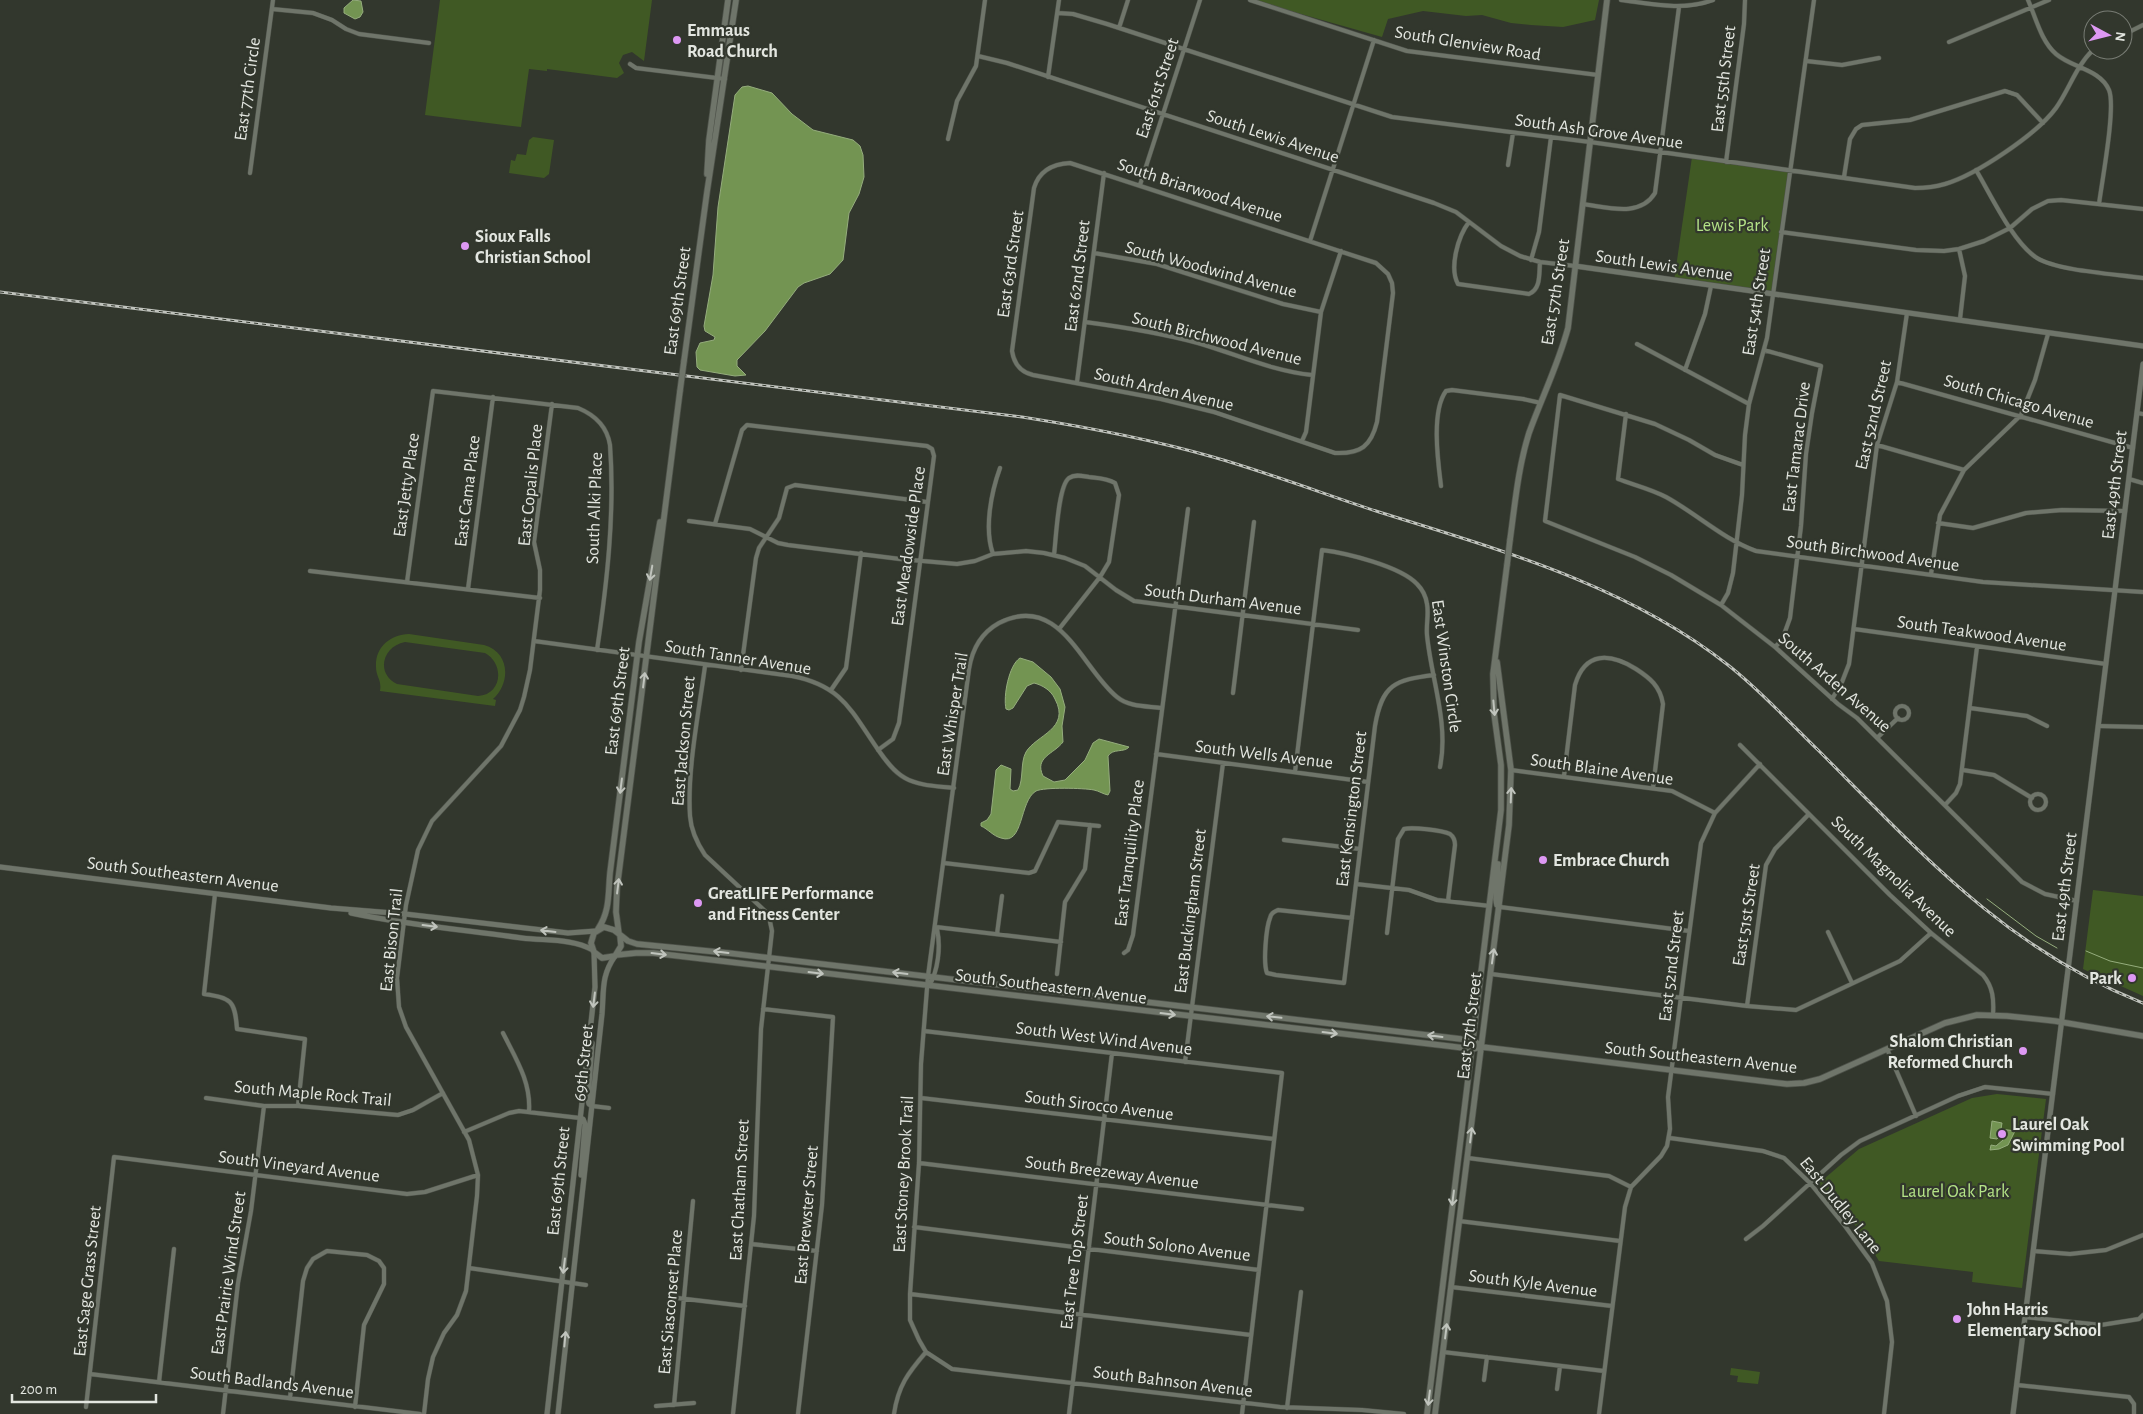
<svg xmlns="http://www.w3.org/2000/svg" width="2143" height="1414" viewBox="0 0 2143 1414" font-family="'Alegreya Sans',sans-serif">
  <rect width="100%" height="100%" fill="#32372d"/>
  <path fill="#405924" fill-rule="evenodd" d="M440,0H652L644,61L632,52L623,55L619,63L624,73L617,78L547,69V71L529,69L521,127L425,115Z
    M1251,0H1599L1595,20L1563,27L1531,25L1511,23L1482,15L1466,16L1423,11L1388,19L1382,37Z
    M533,137L554,140L549,174L544,178L509,173L511,160L515,161L517,154L526,155L529,140Z
    M1692,157L1790,170L1772,294L1674,281Z
    M409,634L484,645C510,652 511,683 493,699L496,700L495,706L380,691C382,680 376,677 376,667C375,647 390,635 409,634ZM405,642L485,653C505,664 502,695 478,696L397,684C375,673 383,646 405,642Z
    M2093,890L2143,896V996L2083,969Z
    M1997,1094L2046,1099L2022,1288L1972,1282L1973,1272L1879,1261L1861,1232L1818,1184L1859,1149L1972,1098Z
    M1731,1368L1760,1372L1758,1384L1737,1382L1738,1376L1730,1375Z"/>
  <path fill="#739452" stroke="#95ad7d" d="M353,0L361,1L363,12L360,17L355,19L344,13V8Z
    M748,86L772,93L792,114L813,130L853,140L860,146L863,155L864,177L859,194L849,213L843,260L830,274L804,283L798,287L765,331L737,360V366L746,375L735,376L700,370L697,367L696,352L700,343L714,340L715,337L705,331L704,326L713,275L718,207L735,95L742,87Z
    M1020,658L1033,662L1051,677L1060,689L1065,707L1062,726L1063,742C1054,754 1034,757 1043,776L1054,782L1065,780L1085,760L1093,743L1099,739L1129,747C1124,753 1113,748 1108,756L1110,791L1108,795C1103,794 1099,791 1094,790C1084,788 1044,787 1036,791C1019,801 1024,846 1001,838C993,836 988,829 981,826V823L987,820L991,814L996,770L1001,765L1011,769L1010,789L1013,791L1018,790C1024,779 1020,763 1026,752C1036,735 1071,729 1055,699C1051,690 1042,685 1034,683L1027,686L1013,708L1009,710L1006,709C1003,696 1009,665 1020,658Z
    M1992,1121L2002,1123L2001,1129L2015,1131L2008,1145L1999,1149L1990,1150L1991,1145L1996,1146L2003,1140L2000,1136L1997,1139L1990,1138Z"/>
  <g fill="none" stroke-linecap="round" stroke-linejoin="round">
    <path stroke="#95ad7d" stroke-width="1" d="M1987,899L2036,936L2057,948
      M2086,951L2110,961L2143,968"/>
    <g stroke="#4e524a" stroke-width="5">
      <path id="minor" d="M1250,0L1407,51L1598,75
        M1621,0C1652,4 1683,11 1713,0
        M2028,0C2036,18 2041,41 2056,54C2072,68 2100,69 2109,90C2116,107 2102,181 2099,204
        M272,9L313,13L332,20L346,29L359,34L429,43
        M1058,13L1073,14L1107,24L1392,117L1590,142L1915,188C1925,188 1935,187 1945,184C1976,175 2037,134 2056,108C2069,90 2076,66 2093,50
        M1119,28L1128,0
        M2123,35L2143,25
        M1949,42L2049,0
        M978,56L1007,63L1434,203L1456,212L1501,246L1520,256L1540,262L1575,266
        M1806,61L1842,65L1879,58
        M630,64L636,68L725,79
        M1048,77L1059,0
        M948,139L957,101L976,66L985,0
        M1726,162L1744,24L1745,0
        M1070,163L1376,263L1388,274L1392,283L1393,293L1377,422C1371,446 1361,454 1335,453L1214,412L1161,399L1033,375C1020,372 1014,364 1012,351L1034,188C1039,171 1052,164 1070,163Z
        M1508,165L1513,133
        M1976,170C1991,195 2013,243 2037,258C2058,271 2116,274 2143,278
        M250,173L273,0
        M1844,177L1850,139L1856,129L1862,125L1910,120L2005,91L2017,95L2043,123
        M1140,185L1200,0
        M1582,204C1607,207 1640,218 1655,193L1679,7
        M1469,222C1458,236 1449,268 1458,284L1529,294C1541,289 1539,274 1540,262
        M1781,232L1916,250L1944,251L1959,249L1984,241L2010,228L2032,209L2048,201L2061,200L2143,209
        M1310,241L1374,40
        M1959,249L1965,276L1960,319
        M1094,253L1157,264L1283,304L1321,312
        M1531,260L1539,232L1551,137
        M1085,322C1123,327 1161,333 1198,343C1236,354 1272,371 1312,375
        M1637,344L1749,404
        M1764,350L1821,366L1812,413L1806,454L1801,526L1790,618L1782,640L1775,647
        M1685,370L1705,314L1711,286
        M1077,382L1104,173
        M1897,382L2133,448
        M2137,413L2143,414
        M1626,414L1618,479C1634,485 1651,489 1666,497C1697,514 1723,539 1756,551L1983,582L2143,592
        M1302,441L1306,432L1321,312L1341,251
        M1877,445L1964,470
        M1743,465L1715,455L1689,440L1655,424L1560,395L1545,521L1635,557L1671,575L1721,605L1775,647L1838,704L1857,718L2022,882L2045,894L2077,901
        M2129,479L2143,483
        M1441,486C1438,462 1431,411 1446,391L1452,390L1523,399L1541,403
        M689,521L750,529L778,543L788,545L900,559L957,564L975,561L993,554L1026,551L1044,553L1065,558L1085,566L1116,590L1134,601L1358,630
        M1938,523L1973,528L2026,513L2062,510L2125,511
        M715,524L742,430L747,425L927,446L932,449L934,456L899,723L893,739L878,750
        M993,554C984,529 991,493 1000,468
        M1054,555C1056,540 1058,486 1069,478C1075,474 1082,476 1089,477C1098,478 1107,478 1115,483L1119,495L1109,562L1100,577L1059,629
        M310,571L540,598
        M1931,574L1940,515L1964,470L2021,415L2035,380L2048,334
        M407,582L433,391L578,408C595,415 607,426 610,445C615,513 607,583 597,650
        M468,589L493,397
        M1721,605L1728,593L1733,573L1742,495L1745,435L1749,404L1767,338L1814,0
        M1854,629L2106,664
        M534,641L792,676C843,686 851,711 879,751C886,761 894,772 905,778C919,786 938,786 954,788
        M705,666C699,711 687,770 690,816C691,830 697,843 705,855L765,911L769,917L772,931L761,1029L754,1216L733,1414
        M741,670L756,558L759,548L779,518L787,488L795,485L927,502
        M831,690L846,668L861,553
        M1233,693L1254,522
        M1832,699L1842,682L1849,664L1877,445L1897,382L1907,313
        M1895 713a7 7 0 1 1 14 0a7 7 0 1 1-14 0Z
        M1161,708C1147,706 1129,707 1117,697C1082,669 1060,592 999,623C981,633 972,650 969,669L928,976L921,1064L919,1163L910,1294V1320L919,1340L926,1352L952,1369L1280,1407L1362,1410L1404,1414
        M1970,708L2027,716L2047,726
        M2098,726L2143,727
        M1878,737L1898,718
        M1740,745L1890,895L1931,933L1983,975C1993,987 1994,999 1993,1015
        M1156,754L1368,782
        M1511,770L1672,791L1715,813
        M1963,770L1994,775L2032,798
        M1295,772L1322,550C1346,553 1400,566 1417,584C1422,589 1426,597 1427,604C1429,614 1426,624 1427,635C1431,678 1449,723 1440,767
        M1564,776L1575,685C1585,651 1610,653 1636,669C1650,678 1660,686 1663,704L1653,788
        M2030 802a8 8 0 1 1 16 0a8 8 0 1 1-16 0Z
        M1945,805L1956,793L1960,784L1977,647
        M1284,840L1360,849
        M944,863L1029,873L1035,871L1058,822L1099,826
        M1356,884L1409,890L1437,900L1490,906
        M215,894L204,994C231,998 235,1000 237,1029L305,1039L298,1106
        M1500,907L1689,931
        M1352,918L1278,910C1274,912 1271,913 1270,918C1266,928 1263,963 1267,973L1276,975L1344,983L1375,726C1382,684 1395,680 1434,675
        M936,927L1061,942
        M1828,932L1852,983
        M1387,933L1398,839L1404,829C1412,827 1442,830 1450,834C1454,837 1455,840 1455,845L1448,901
        M997,934L1002,896
        M1124,953L1128,950L1133,935L1188,509
        M1057,974L1065,902L1085,869L1090,825
        M1491,974L1747,1006L1796,1010L1900,961L1931,933
        M929,986C938,971 941,947 937,929
        M1747,1006L1766,865L1775,849L1809,814
        M763,1009L833,1017L822,1205L798,1414
        M924,1031L1282,1073L1242,1414
        M503,1033C516,1059 531,1082 529,1111
        M1887,1049L1916,1116
        M1185,1062L1223,763
        M206,1098L264,1106H298L398,1115L413,1110L443,1093
        M921,1098L1274,1139
        M592,1106L609,1108
        M464,1132L509,1113L519,1111L580,1118
        M1670,1138L1763,1151L1784,1158L1810,1183L1845,1226L1872,1263L1887,1301L1892,1342L1884,1414
        M1468,1158L1609,1176L1631,1187
        M919,1163L1302,1209
        M1459,1221L1620,1241
        M914,1227L1259,1270
        M1746,1239L1763,1226L1841,1155L1860,1141L1958,1096L1985,1087L2053,1094
        M751,1244L817,1251
        M2033,1251L2070,1254L2106,1250L2143,1235
        M469,1268L586,1285
        M1451,1287L1612,1306
        M910,1294L1251,1335
        M669,1297L745,1306
        M2025,1317L2101,1325L2139,1319L2143,1315
        M1443,1352L1604,1371
        M90,1374L420,1414
        M1484,1380L1487,1357
        M159,1382L174,1249
        M2017,1385L2129,1397L2134,1404V1414
        M1557,1389L1560,1366
        M290,1398L303,1281L307,1268L313,1259L327,1251L367,1255L379,1261L384,1268V1284L364,1325L355,1407
        M674,1405L693,1201
        M656,1406L694,1403
        M86,1407L114,1157L407,1194L425,1192L478,1175
        M1287,1408L1301,1292
        M223,1414L238,1283L251,1211L264,1106
        M424,1414L428,1379L433,1357L444,1333L457,1315L466,1291L477,1196L478,1175L469,1140L406,1027L399,1007L397,978L406,905L418,850L432,821L501,746L520,710L524,697L530,670L540,590V570L534,542L552,404
        M894,1414C898,1386 908,1373 926,1352
        M1069,1414L1112,1053
        M1599,1414L1625,1207L1631,1187L1661,1156L1667,1146L1670,1129L1668,1097L1701,843L1715,813L1760,764"/>
    </g>
    <g stroke="#4e524a" stroke-width="6">
      <path id="tertiary" d="M1575,266L2143,346
        M0,867L331,908L405,914L568,933L596,931
        M351,913C407,925 465,930 522,938C546,941 571,938 593,950
        M592,1043L588,1100L589,1104L592,1106
        M580,1118L583,1119L585,1124L581,1175
        M547,1414L595,987L594,952
        M558,1414L602,1014C604,990 601,976 615,956
        M2013,1414L2143,364"/>
    </g>
    <g stroke="#4e524a" stroke-width="7">
      <path id="secondary" d="M707,174L709,140L728,0
        M684,361L707,192L736,0
        M1510,540C1515,504 1518,468 1529,433C1542,397 1558,365 1568,328L1607,0
        M1498,864L1496,899L1497,905L1500,907
        M598,929C610,911 608,895 610,873L639,642L660,522
        M619,934L616,912L617,888L680,391
        M620,935L621,946L615,956L602,958L594,952L591,943L594,933L604,927L614,930L628,941L637,944L728,953L1461,1039L1473,1040L1482,1047
        M616,955L636,953H653L1448,1046L1472,1049L1482,1047L1787,1084L1804,1083L1820,1079L1945,1023L1977,1015L2007,1016L2055,1021L2143,1036
        M1427,1414L1501,810V765L1494,713L1493,674L1507,565
        M1435,1414L1509,825L1511,770L1497,662"/>
    </g>
    <use href="#minor" stroke="#6f756a" stroke-width="4"/>
    <use href="#tertiary" stroke="#6f756a" stroke-width="5"/>
    <use href="#secondary" stroke="#6f756a" stroke-width="5.5"/>
    <g stroke="#c0c3bd" stroke-width="3">
      <path id="rail" d="M0,292L1022,417C1086,427 1150,439 1213,457C1269,473 1324,494 1379,512C1500,550 1627,585 1728,665C1760,690 1788,721 1818,750C1919,851 2006,949 2143,1003"/>
    </g>
    <use href="#rail" stroke="#32372d" stroke-width="1" stroke-dasharray="4" stroke-linecap="butt"/>
    <g stroke="#4e524a" stroke-width="7" stroke-linecap="butt">
      <path id="secondary-bridge" d="M680,391L684,361
        M1507,565L1510,540"/>
    </g>
    <use href="#secondary-bridge" stroke="#6f756a" stroke-width="5.5"/>
  </g>
  <defs><path id="oneway-shaft" d="M-6 0H5M1.5-3L5.5 0L1.5 3" fill="none" stroke-width="1.6" stroke-linecap="round" stroke-linejoin="round" transform="scale(1.25)"/></defs>
  <g stroke="#c0c4bd">
    <use href="#oneway-shaft" transform="translate(651 573) rotate(100)"/>
    <use href="#oneway-shaft" transform="translate(644 680) rotate(-83)"/>
    <use href="#oneway-shaft" transform="translate(1494 708) rotate(85)"/>
    <use href="#oneway-shaft" transform="translate(621 786) rotate(97)"/>
    <use href="#oneway-shaft" transform="translate(1511 795) rotate(-88)"/>
    <use href="#oneway-shaft" transform="translate(618 886) rotate(-83)"/>
    <use href="#oneway-shaft" transform="translate(430 926) rotate(7)"/>
    <use href="#oneway-shaft" transform="translate(548 931) rotate(-173)"/>
    <use href="#oneway-shaft" transform="translate(721 952) rotate(-173)"/>
    <use href="#oneway-shaft" transform="translate(659 954) rotate(7)"/>
    <use href="#oneway-shaft" transform="translate(1493 956) rotate(-82)"/>
    <use href="#oneway-shaft" transform="translate(816 973) rotate(7)"/>
    <use href="#oneway-shaft" transform="translate(900 973) rotate(-173)"/>
    <use href="#oneway-shaft" transform="translate(594 1000) rotate(97)"/>
    <use href="#oneway-shaft" transform="translate(1168 1014) rotate(7)"/>
    <use href="#oneway-shaft" transform="translate(1274 1017) rotate(-174)"/>
    <use href="#oneway-shaft" transform="translate(1330 1033) rotate(7)"/>
    <use href="#oneway-shaft" transform="translate(1435 1036) rotate(-173)"/>
    <use href="#oneway-shaft" transform="translate(1471 1135) rotate(-83)"/>
    <use href="#oneway-shaft" transform="translate(1453 1198) rotate(97)"/>
    <use href="#oneway-shaft" transform="translate(564 1266) rotate(97)"/>
    <use href="#oneway-shaft" transform="translate(1446 1331) rotate(-83)"/>
    <use href="#oneway-shaft" transform="translate(565 1339) rotate(-85)"/>
    <use href="#oneway-shaft" transform="translate(1429 1398) rotate(97)"/>
  </g>
  <g fill="#dd98f3" stroke="#32372d" stroke-width="2">
    <circle cx="677" cy="40" r="5"/>
    <circle cx="465" cy="246" r="5"/>
    <circle cx="1543" cy="860" r="5"/>
    <circle cx="698" cy="903" r="5"/>
    <circle cx="2132" cy="978" r="5"/>
    <circle cx="2023" cy="1051" r="5"/>
    <circle cx="2002" cy="1134" r="5"/>
    <circle cx="1957" cy="1319" r="5"/>
  </g>
  <g text-anchor="middle" stroke-width="4.5" stroke-linejoin="round" paint-order="stroke">
    <g font-size="18" font-weight="bold" fill="#e3e6e0" stroke="#32372d" text-anchor="start">
      <text x="687" y="36">Emmaus<tspan x="687" dy="21">Road Church</tspan></text>
      <text x="475" y="242">Sioux Falls<tspan x="475" dy="21">Christian School</tspan></text>
      <text x="1553" y="866">Embrace Church</text>
      <text x="708" y="899">GreatLIFE Performance<tspan x="708" dy="21">and Fitness Center</tspan></text>
      <text x="2122" y="984" text-anchor="end">Park</text>
      <text x="2013" y="1047" text-anchor="end">Shalom Christian<tspan x="2013" dy="21">Reformed Church</tspan></text>
      <text x="2012" y="1130">Laurel Oak<tspan x="2012" dy="21">Swimming Pool</tspan></text>
      <text x="1967" y="1315">John Harris<tspan x="1967" dy="21">Elementary School</tspan></text>
    </g>
    <g font-size="18" fill="#e3e6e0" stroke="#32372d">
      <text transform="translate(1468 43) rotate(9)" y="6">South Glenview Road</text>
      <text transform="translate(1723 79) rotate(-83)" y="6">East 55th Street</text>
      <text transform="translate(1157 88) rotate(-72)" y="6">East 61st Street</text>
      <text transform="translate(247 89) rotate(-82)" y="6">East 77th Circle</text>
      <text transform="translate(1599 131) rotate(8)" y="6">South Ash Grove Avenue</text>
      <text transform="translate(1273 136) rotate(18)" y="6">South Lewis Avenue</text>
      <text transform="translate(1200 190) rotate(18)" y="6">South Briarwood Avenue</text>
      <text transform="translate(1010 264) rotate(-82)" y="6">East 63rd Street</text>
      <text transform="translate(1664 265) rotate(8)" y="6">South Lewis Avenue</text>
      <text transform="translate(1211 269) rotate(15)" y="6">South Woodwind Avenue</text>
      <text transform="translate(1077 276) rotate(-83)" y="6">East 62nd Street</text>
      <text transform="translate(1555 292) rotate(-81)" y="6">East 57th Street</text>
      <text transform="translate(677 301) rotate(-82)" y="6">East 69th Street</text>
      <text transform="translate(1756 302) rotate(-81)" y="6">East 54th Street</text>
      <text transform="translate(1217 338) rotate(14)" y="6">South Birchwood Avenue</text>
      <text transform="translate(1164 389) rotate(13)" y="6">South Arden Avenue</text>
      <text transform="translate(2019 401) rotate(16)" y="6">South Chicago Avenue</text>
      <text transform="translate(1873 415) rotate(-77)" y="6">East 52nd Street</text>
      <text transform="translate(1796 447) rotate(-83)" y="6">East Tamarac Drive</text>
      <text transform="translate(406 485) rotate(-82)" y="6">East Jetty Place</text>
      <text transform="translate(530 485) rotate(-84)" y="6">East Copalis Place</text>
      <text transform="translate(2114 485) rotate(-83)" y="6">East 49th Street</text>
      <text transform="translate(467 491) rotate(-83)" y="6">East Cama Place</text>
      <text transform="translate(594 508) rotate(-88)" y="6">South Alki Place</text>
      <text transform="translate(908 546) rotate(-82)" y="6">East Meadowside Place</text>
      <text transform="translate(1873 553) rotate(8)" y="6">South Birchwood Avenue</text>
      <text transform="translate(1223 599) rotate(7)" y="6">South Durham Avenue</text>
      <text transform="translate(1982 633) rotate(8)" y="6">South Teakwood Avenue</text>
      <text transform="translate(738 657) rotate(9)" y="6">South Tanner Avenue</text>
      <text transform="translate(1447 666) rotate(82)" y="6">East Winston Circle</text>
      <text transform="translate(1835 682) rotate(41)" y="6">South Arden Avenue</text>
      <text transform="translate(617 701) rotate(-83)" y="6">East 69th Street</text>
      <text transform="translate(952 714) rotate(-81)" y="6">East Whisper Trail</text>
      <text transform="translate(683 741) rotate(-85)" y="6">East Jackson Street</text>
      <text transform="translate(1264 754) rotate(7)" y="6">South Wells Avenue</text>
      <text transform="translate(1602 769) rotate(8)" y="6">South Blaine Avenue</text>
      <text transform="translate(1351 809) rotate(-83)" y="6">East Kensington Street</text>
      <text transform="translate(1129 853) rotate(-83)" y="6">East Tranquility Place</text>
      <text transform="translate(183 874) rotate(7)" y="6">South Southeastern Avenue</text>
      <text transform="translate(1894 876) rotate(44)" y="6">South Magnolia Avenue</text>
      <text transform="translate(2064 887) rotate(-83)" y="6">East 49th Street</text>
      <text transform="translate(1190 911) rotate(-83)" y="6">East Buckingham Street</text>
      <text transform="translate(1746 915) rotate(-81)" y="6">East 51st Street</text>
      <text transform="translate(391 940) rotate(-84)" y="6">East Bison Trail</text>
      <text transform="translate(1671 966) rotate(-83)" y="6">East 52nd Street</text>
      <text transform="translate(1051 986) rotate(7)" y="6">South Southeastern Avenue</text>
      <text transform="translate(1469 1026) rotate(-83)" y="6">East 57th Street</text>
      <text transform="translate(1104 1038) rotate(7)" y="6">South West Wind Avenue</text>
      <text transform="translate(1701 1057) rotate(6)" y="6">South Southeastern Avenue</text>
      <text transform="translate(583 1063) rotate(-84)" y="6">69th Street</text>
      <text transform="translate(313 1093) rotate(5)" y="6">South Maple Rock Trail</text>
      <text transform="translate(1099 1105) rotate(7)" y="6">South Sirocco Avenue</text>
      <text transform="translate(299 1166) rotate(7)" y="6">South Vineyard Avenue</text>
      <text transform="translate(1112 1172) rotate(7)" y="6">South Breezeway Avenue</text>
      <text transform="translate(903 1174) rotate(-87)" y="6">East Stoney Brook Trail</text>
      <text transform="translate(558 1181) rotate(-84)" y="6">East 69th Street</text>
      <text transform="translate(739 1190) rotate(-87)" y="6">East Chatham Street</text>
      <text transform="translate(1841 1205) rotate(51)" y="6">East Dudley Lane</text>
      <text transform="translate(806 1215) rotate(-85)" y="6">East Brewster Street</text>
      <text transform="translate(1177 1246) rotate(7)" y="6">South Solono Avenue</text>
      <text transform="translate(1074 1262) rotate(-83)" y="6">East Tree Top Street</text>
      <text transform="translate(228 1273) rotate(-82)" y="6">East Prairie Wind Street</text>
      <text transform="translate(87 1281) rotate(-84)" y="6">East Sage Grass Street</text>
      <text transform="translate(1533 1283) rotate(7)" y="6">South Kyle Avenue</text>
      <text transform="translate(670 1302) rotate(-85)" y="6">East Siasconset Place</text>
      <text transform="translate(1173 1381) rotate(7)" y="6">South Bahnson Avenue</text>
      <text transform="translate(272 1382) rotate(7)" y="6">South Badlands Avenue</text>
    </g>
    <g font-size="18" fill="#b4e387" stroke="#32372d">
      <text x="1732" y="231">Lewis Park</text>
      <text x="1955" y="1197">Laurel Oak Park</text>
    </g>
  </g>
  <g transform="translate(2108 35) rotate(97)"><circle r="24" fill="#32372d" stroke="#797d75"/>
  <path d="M0-4L9 19L0 12L-9 19Z" fill="#dd98f3"/>
  <text y="-8" font-size="14" font-weight="bold" text-anchor="middle" fill="#e3e6e0">N</text>
  </g>
  <path d="M12 1394v8h144v-8" fill="none" stroke="#e3e6e0" stroke-width="2.5"/>
  <text x="20" y="1394" font-size="15" fill="#e3e6e0" stroke="#32372d" stroke-width="4" paint-order="stroke">200 m</text>
</svg>
